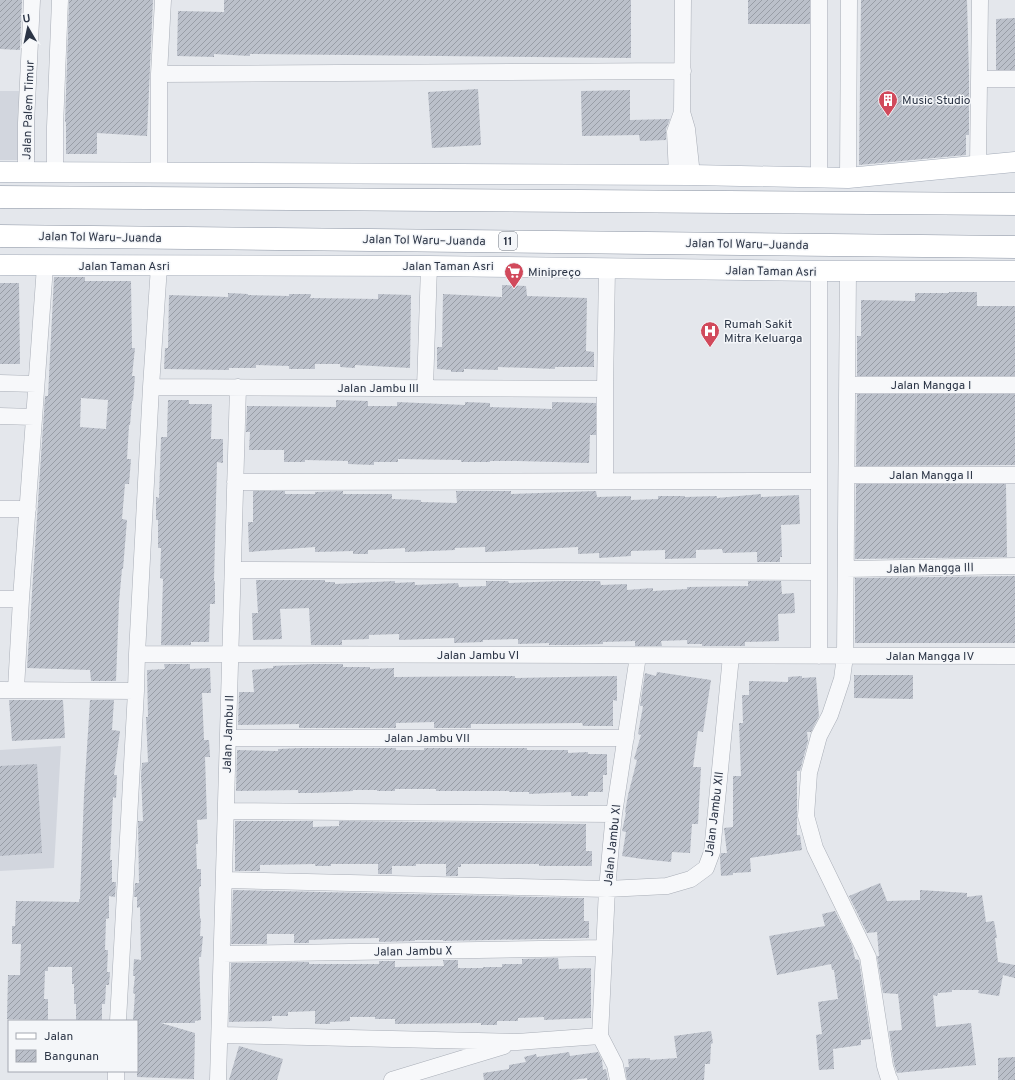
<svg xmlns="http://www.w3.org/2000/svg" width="1015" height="1080" viewBox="0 0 1015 1080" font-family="Overpass,sans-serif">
  <defs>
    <pattern id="building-hatch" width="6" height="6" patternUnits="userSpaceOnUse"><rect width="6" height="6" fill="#bbc0ca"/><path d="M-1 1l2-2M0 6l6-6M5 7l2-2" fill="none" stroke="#989da6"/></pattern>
  </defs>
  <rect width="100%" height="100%" fill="#e4e7ec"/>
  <path fill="#d2d6de" d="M0,91H35V160H0Z
    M61,746L54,868L0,871V750Z"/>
  <path fill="url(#building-hatch)" fill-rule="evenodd" d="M0,0H22L20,50L0,49Z
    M69,0H153L147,136L97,133V154H66V122H65Z
    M224,0H631V58L250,54V56L214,54V57L177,56L178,11L224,12Z
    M748,0H810V24H748Z
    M861,0H967L969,74V135H966V155L859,165Z
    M1015,18V70H996V19Z
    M478,89L481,145L432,148L428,92Z
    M630,90V120L670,119L666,129V140L640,141L639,135L582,136L581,91Z
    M54,277H85V281H131L132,348H135L132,376H135L133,401H132L130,425H129L127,459H131L129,484H125L122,519L127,520L123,569H122L119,602L116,681H91L90,670L27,668L45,396H48ZM81,398L108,400L106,429L80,427Z
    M0,283H19L20,364H0Z
    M502,285L526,286L527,296L587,298L586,351L594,352V367H555V369L498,367V370L464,369V372H451V370L437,369V347H442L443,294L502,297Z
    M949,292H977V306H1015V376H857V336H861V300L915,301V293H949Z
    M228,293L248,294V295L289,296V294H311L310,298L378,299V294L411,295L410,368L355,365V368L340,367V364H315V369H289V366L256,365V368H229V370L164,369L165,348H168L169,295L228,297Z
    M857,394H1015V465L856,466Z
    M168,400H189V404H212L211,439H223V463L217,462L214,581H215V604H210L209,642H191V645H161L163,579L160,578L161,548H158V520H156V497L159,498L161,437H167Z
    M336,400L368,401V406H397V402L465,405V402L490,403V407L552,409V402L596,403V435H590L589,463L518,461H490V462H461V460L398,459V462H374V465L348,464V461L305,460V462H284V450H249L250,432H246L247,406L336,407Z
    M856,484H1006L1007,557L855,559Z
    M253,491H285V494H315V492L343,491V494H392V499L421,500V502L457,503L456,491H511V494L596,491L597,497L631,496V500L658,499V496H685V497L717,496V498L761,494V497L799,495L800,524L781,525L782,557H780V562H757V552L723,553L722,549L696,550V558L665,559V550L631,551V556L599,558V553L578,554V547L485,552V547L455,548V550L405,552V548L368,550V554H353V551L315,552V547L249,552L248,522H253Z
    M1015,576V643H855V578Z
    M256,580H325V582H335V584L395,581V583L415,582V585L458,583L459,587L486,586V581H508L509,583L561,581H600L601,585L627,584V590L653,588V591L687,589V587L748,586V581H781L782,594L794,593L795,613L778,614L779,641L745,642V646H702V644H687V640L661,641L662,646H635V641L603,642V644L573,645H549V643L518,644V639L483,640V642L454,643V638L399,640V634L369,635V639L342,640V645H311L309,608L280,609L282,639L253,640L252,613H258Z
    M164,664H190V669L210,668L211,693H202L204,740H209L210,757H205L207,819L197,820L198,844H196L197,869H201V886L199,887L200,918L201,919L200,936H203L201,957H199L201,1020L195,1021V1023H161L195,1033L194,1079L137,1077V1021H133L135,994L133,993L135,976H133L134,959L141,960L140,907L137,908V897H134L135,883H139L138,821H143L141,776L142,763L148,762L146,717H148L147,670L165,669Z
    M312,664H343V667H370V669L394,668V677L515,676V678L617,676V701L613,700V726H583L582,723L494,724H471V728H434V722L396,723V728H299V724L238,725L239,692H254L252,670L273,668V666Z
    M657,672L711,680L703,732L698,731L693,767H701L698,824H692L690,853L672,852L671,862L642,859L622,856L626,832L622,831L626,813L625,812L628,795L637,760L634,759L641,735L638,734L643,706H640L645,673L656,676Z
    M854,675H913V699L854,698Z
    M802,676V678L816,677L819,716L811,732H807L808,741L800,771H797V835H800L802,850L750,858L751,872L733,873V875L721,876L720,857L721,853H727L724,828L733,827V776H741L739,723H743L742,695H749V681L788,682V677Z
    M9,700H63L65,738L12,741Z
    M90,700H114L112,730L120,731L114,775H117L116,798L113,797L110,860H112V882H116L115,897L109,896V918L106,919L105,950H108L107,972H110L109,985H106L105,1004H102V1021H76V1004H74V984H72V967H48V971H45L44,999H48V1020L7,1019L8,975H20L21,944H12V926H15L16,901L79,902V899H80L84,795Z
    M300,748H396V750H424V748H527V750H568V753L588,752V754H607V775H603V792H588V796H571V792L529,794V792H509V791H436V789H395V791H377V790H353V791L313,793H298V790L236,791L237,750L278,751V749Z
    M37,764L42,853L0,856V766Z
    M235,821H313V827L339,826V821L586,824V851H592V866H539V864H461V867H458V876H446V864H416V866H392V874H378V864H331V866H315V864L260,865V871H235Z
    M880,883L887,901L920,900V890L967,893V897L982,895L986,922L994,921L997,938H995L998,962L1015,965V978L1003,975L999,996L978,993L979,990H952V992L938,993L937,996L933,995L936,1027L971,1023L976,1065L897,1073L894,1064L889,1031L902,1030L898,994L883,993L877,956H879L877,932L867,933L849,896Z
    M233,890L584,898V921H589V938L443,941V940H415V941L379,942V938L330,939L309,940V943H294V934H267V944H231Z
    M835,911L852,945L855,959L859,960L871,1039L861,1040V1045L833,1049L834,1069L819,1070L816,1035L822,1034L818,1002L838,999L834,970H832L831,964L777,975L769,936L825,926L822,914Z
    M558,958L559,969L591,968V1018L544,1020V1017L518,1018V1021H497V1025H481V1023L395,1024V1019H375V1017H350V1021L330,1022V1024H315V1011L288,1012V1016H272V1021L229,1022L231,963L309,962V964H379V961H395V967L444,966L443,960H458V968H483V967H502V964H522V959Z
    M711,1031L713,1043L711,1044L710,1064H705L704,1080H627L625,1067H629L628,1059L650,1058V1060L677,1058L674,1036Z
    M239,1046L283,1059L277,1080H229Z
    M569,1052L570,1056L598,1052L602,1060L603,1070L606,1069L608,1080H587V1078L572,1080H484L483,1073L509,1069V1065L526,1062L524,1057L536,1054L537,1057Z
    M1015,1057V1080H998V1058Z"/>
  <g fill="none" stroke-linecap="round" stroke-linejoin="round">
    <g stroke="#a9aeb7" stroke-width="17">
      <path id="minor" d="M683,0L682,112L687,129L692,175
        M159,74L683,71
        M980,79H1015
        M978,165L980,0
        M55,172V127L60,0
        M159,172V74L163,0
        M26,173V123L32,0
        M677,175L675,132L682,112
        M819,178V0
        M848,178L849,0
        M819,271V656
        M848,271L845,656L842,679L830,715L819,736L809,773L806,816L815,848L868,957L885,1066L889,1079L890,1080
        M0,383L36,384
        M848,385H1015
        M151,387L605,389
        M425,388L429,266
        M0,416L34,417
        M847,475H1015
        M605,481V389L607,268
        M235,482L819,481
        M0,509H28
        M846,569L1015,566
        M233,570L819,572
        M0,599H21
        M137,654L1015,656
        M16,689L21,599L45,266
        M0,690L136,691
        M228,738H626
        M226,811L614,814
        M224,880L607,889L667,886L691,879L706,868L712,852L731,656
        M222,954L604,948
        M118,1021L136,691L137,654L151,387L159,266
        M220,1035L517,1042L600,1036
        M600,1036L607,889L611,845L614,814L638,656
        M600,1036L615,1065L618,1080
        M116,1080V1071
        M218,1080L238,387
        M392,1080L504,1046"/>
    </g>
    <g stroke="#a3abb8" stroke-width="21">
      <path id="major" d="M0,172L692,175L848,178L1015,162
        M0,265L429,266L819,271H1015"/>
    </g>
    <g stroke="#8b94a3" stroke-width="23">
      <path id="highway" d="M0,197L1015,204
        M0,236L1015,247"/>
    </g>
    <use href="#minor" stroke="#f7f8fa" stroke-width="16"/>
    <use href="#major" stroke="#fff" stroke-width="20"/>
    <use href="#highway" stroke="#fff" stroke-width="22"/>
  </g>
  <defs>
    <g id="building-pin" transform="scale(1)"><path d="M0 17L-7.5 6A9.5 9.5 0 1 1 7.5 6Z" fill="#d1495b" stroke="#f4f6f9"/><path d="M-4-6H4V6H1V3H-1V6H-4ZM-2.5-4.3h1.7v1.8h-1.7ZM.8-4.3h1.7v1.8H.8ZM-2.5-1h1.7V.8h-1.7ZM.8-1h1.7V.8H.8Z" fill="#fff"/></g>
    <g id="supermarket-pin" transform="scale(1)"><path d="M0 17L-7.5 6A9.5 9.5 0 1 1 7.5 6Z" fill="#d1495b" stroke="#f4f6f9"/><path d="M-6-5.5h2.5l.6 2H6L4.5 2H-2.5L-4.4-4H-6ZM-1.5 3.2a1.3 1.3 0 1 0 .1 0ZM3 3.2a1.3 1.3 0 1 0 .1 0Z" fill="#fff"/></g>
    <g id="hospital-pin" transform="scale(1)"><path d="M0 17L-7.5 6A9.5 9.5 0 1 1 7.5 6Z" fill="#d1495b" stroke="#f4f6f9"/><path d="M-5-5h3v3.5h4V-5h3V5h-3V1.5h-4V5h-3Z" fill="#fff"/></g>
  </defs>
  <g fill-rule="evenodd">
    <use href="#building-pin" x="888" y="100"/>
    <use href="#supermarket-pin" x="514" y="272"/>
    <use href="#hospital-pin" x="710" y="331"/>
  </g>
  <g text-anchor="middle" stroke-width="3" stroke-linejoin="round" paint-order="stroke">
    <rect fill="#f4f6f9" stroke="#676e7b" stroke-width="1" x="499" y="232" width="18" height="18" rx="3"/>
    <g font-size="11" font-weight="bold" fill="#2b3445">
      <text x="508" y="245">11</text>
    </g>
    <g font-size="12" fill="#2b3445" stroke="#f4f6f9" text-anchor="start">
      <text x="902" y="104">Music Studio</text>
      <text x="528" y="276">Minipreço</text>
      <text x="724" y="328">Rumah Sakit<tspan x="724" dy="14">Mitra Keluarga</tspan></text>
    </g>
    <g font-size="12" fill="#2b3445" stroke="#f4f6f9">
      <text transform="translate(28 110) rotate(-88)" y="4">Jalan Palem Timur</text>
      <text transform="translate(100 237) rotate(1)" y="4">Jalan Tol Waru–Juanda</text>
      <text transform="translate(424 240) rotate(1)" y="4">Jalan Tol Waru–Juanda</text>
      <text transform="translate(747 244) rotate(1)" y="4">Jalan Tol Waru–Juanda</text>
      <text x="124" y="270">Jalan Taman Asri</text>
      <text x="448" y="270">Jalan Taman Asri</text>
      <text transform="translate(771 271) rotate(1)" y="4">Jalan Taman Asri</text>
      <text x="931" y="389">Jalan Mangga I</text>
      <text x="378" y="392">Jalan Jambu III</text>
      <text x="931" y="479">Jalan Mangga II</text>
      <text transform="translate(930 568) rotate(-1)" y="4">Jalan Mangga III</text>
      <text x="478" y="659">Jalan Jambu VI</text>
      <text x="930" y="660">Jalan Mangga IV</text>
      <text transform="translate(228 734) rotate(-88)" y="4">Jalan Jambu II</text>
      <text x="427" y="742">Jalan Jambu VII</text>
      <text transform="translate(714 814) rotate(-83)" y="4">Jalan Jambu XII</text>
      <text transform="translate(612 845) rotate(-84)" y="4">Jalan Jambu XI</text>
      <text transform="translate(413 951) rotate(-1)" y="4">Jalan Jambu X</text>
    </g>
  </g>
  <rect x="8" y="1020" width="130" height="52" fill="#f4f6f9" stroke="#a4a8b1"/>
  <rect x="16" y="1033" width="20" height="6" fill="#ffffff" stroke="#a4a8b1"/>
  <text x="44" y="1040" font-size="12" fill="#2b3445">Jalan</text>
  <rect x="16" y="1050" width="20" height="12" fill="url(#building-hatch)" stroke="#a4a8b1"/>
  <text x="44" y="1060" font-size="12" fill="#2b3445">Bangunan</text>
  <g transform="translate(28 28) rotate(351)" stroke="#f4f6f9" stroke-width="3" paint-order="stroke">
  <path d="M0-3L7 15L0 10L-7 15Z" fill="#2b3445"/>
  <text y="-6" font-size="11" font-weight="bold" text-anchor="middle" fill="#2b3445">U</text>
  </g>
</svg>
